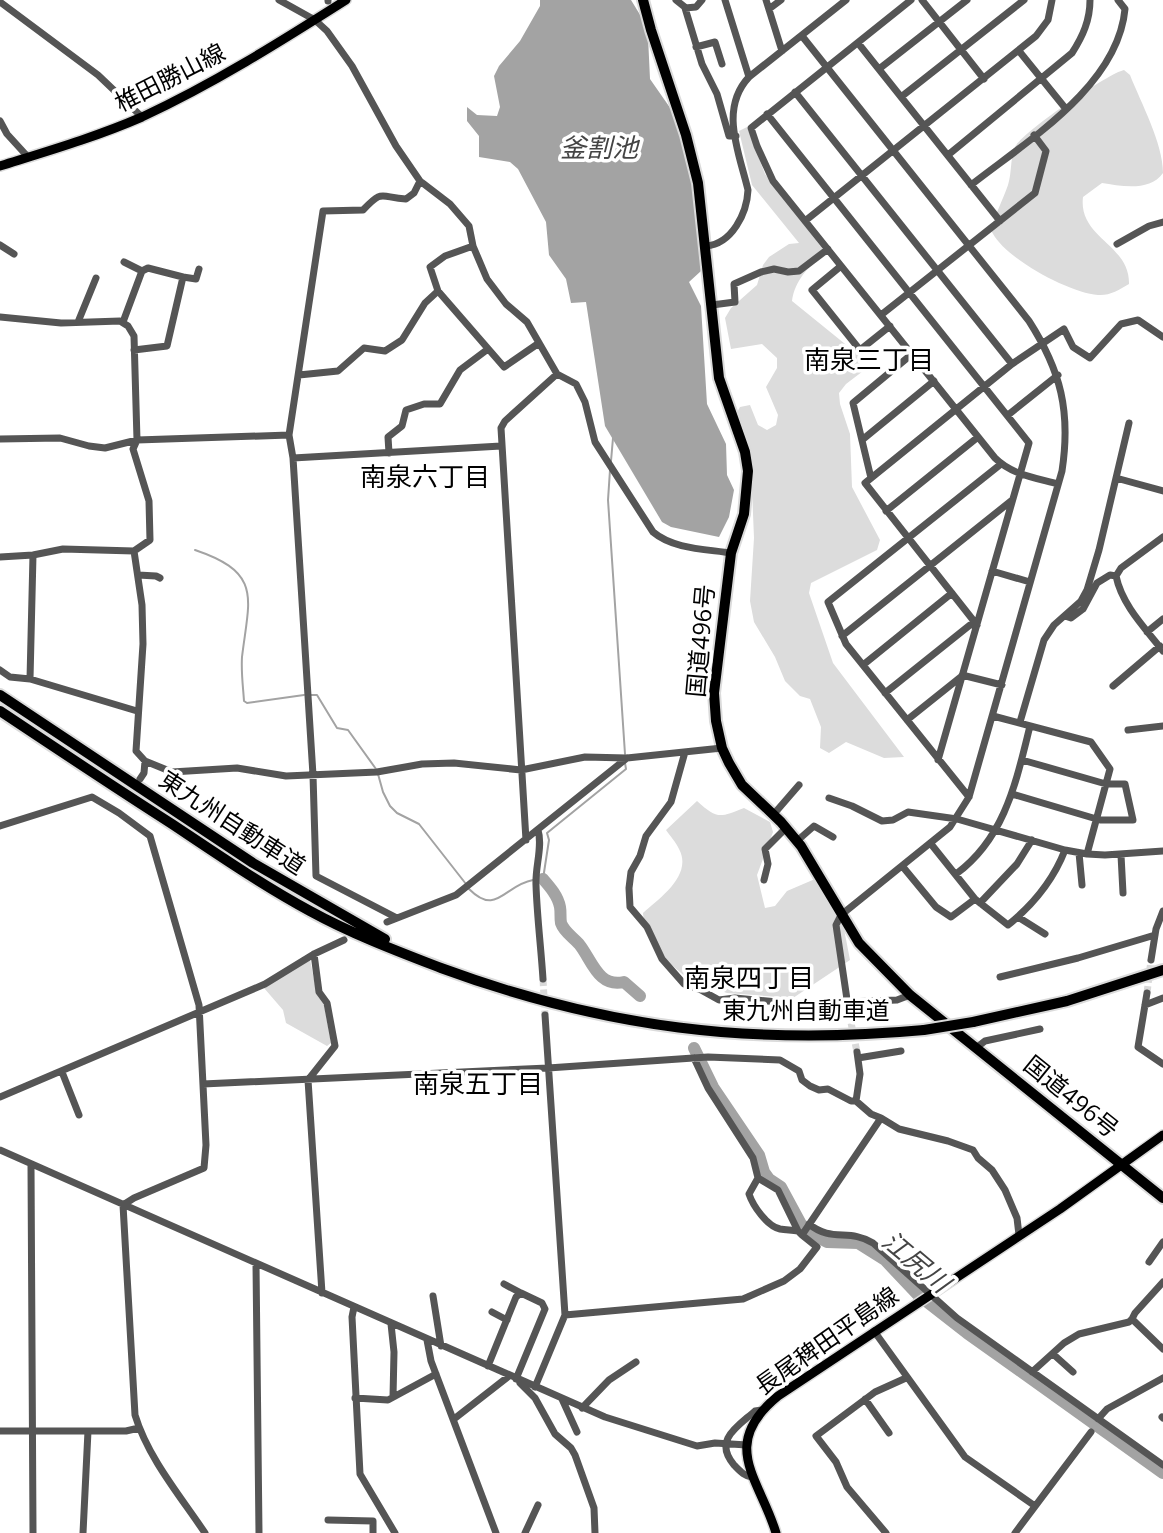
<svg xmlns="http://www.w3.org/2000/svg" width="1163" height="1533" viewBox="0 0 1163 1533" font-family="'Open Sans','Noto Sans JP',sans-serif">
  <rect width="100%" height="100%" fill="#fff"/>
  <path fill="#dcdcdc" d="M1124,70L1130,75C1141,103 1163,143 1163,173C1150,192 1121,186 1102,183L1083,197C1078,238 1130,244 1129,284C1119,290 1109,296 1098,295C1069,293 1002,257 991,230C995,214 1003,200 1008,185C1012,173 1010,158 1015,147C1022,132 1109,73 1124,70Z
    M747,127L765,174L825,252C810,266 795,279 792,301L871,365L846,384L839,393L840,404L850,434L852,487L880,540L877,550L811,583L809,593L833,663L904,757L884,758L846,742L829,753L820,748L821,727L810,699L800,696L785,681L775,657L754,622L750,601L754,538L751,465L745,435L735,416L740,407L750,405L758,425L767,430L776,425L778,415L766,387L777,368V358L762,344L731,349L725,318L731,308L757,285L763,265L769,257L789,244L799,243L752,185L739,131Z
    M697,801C717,819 719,818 744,808L770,822L773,832L757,875L765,908L775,906L787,891L815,879L844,929L850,960L793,998L727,993L689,980L665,959L644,924L643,913C660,898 693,875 679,849C676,842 670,836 666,830Z
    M310,959L317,995L324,1005L331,1043L327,1046L286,1023L283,1010L264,988Z"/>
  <path fill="#a3a3a3" d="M540,0H631L642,18L648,37L650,79L673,112L692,179L701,271L689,282L701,306L707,404L726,444L727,475L734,490L729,517L719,537L671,527L662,522L605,426L586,302L571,303L566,279L549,255L546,222L518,169L510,162L479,157V136L467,121V107L477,115L497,116L500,107L494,76L499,66L520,41L540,6Z"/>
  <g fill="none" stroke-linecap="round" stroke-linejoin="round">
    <path stroke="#a3a3a3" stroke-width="2" d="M611,461L613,438
      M610,470L608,500L625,754
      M195,550C263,573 249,598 242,657C241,672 243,686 244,701L247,703L304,695
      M309,695H317L337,728L348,730L376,769
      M378,774L383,792L390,806L397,813L419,824L466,884
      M539,880L543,879L549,840L547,833L626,769L625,763
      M469,889C497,917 504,885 533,880"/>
    <path stroke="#a3a3a3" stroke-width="12" d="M543,879C550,887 558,896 560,907C561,912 560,918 561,923C564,932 573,937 579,944C592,960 598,988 624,982L640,996
      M694,1048L713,1087L759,1155L764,1172L769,1179L781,1187L801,1224L810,1233L827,1242L858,1243L885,1260L917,1294L967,1333L1163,1473"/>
    <path stroke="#d9d9d9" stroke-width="7" stroke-dasharray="7 3.5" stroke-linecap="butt" d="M543,979L545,1015
      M1147,993L1151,960
      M849,1013L857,1052"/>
    <g stroke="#dbdbdb" stroke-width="12">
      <path id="major" d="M0,166C48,151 96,137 142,117C213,84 280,42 346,0
        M776,1533C760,1479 718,1445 778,1396L1060,1209L1163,1135"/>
    </g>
    <g stroke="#dbdbdb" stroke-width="14">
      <path id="highway" d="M643,0L651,30L686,135L698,183L719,378L745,452L748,471L744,514L731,553L714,693L716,721L722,748L729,763L742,785L781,822L801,846L859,943L910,995L1163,1198
        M0,695L253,863L385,939
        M0,711C57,749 114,787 172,824C217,854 262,885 310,911C352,934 397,951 441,968C604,1028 751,1046 924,1030
        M973,1022L1067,1001L1163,970"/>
    </g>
    <path stroke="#555" stroke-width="7" d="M279,0L315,20L327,31L352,66L396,146L420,181L450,204L469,226L473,246L487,279L506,304L527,322L557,374L576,384L585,402L595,442L653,532C673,549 705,549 731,553
      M328,0V1
      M676,0L686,8
      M702,0L696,7L685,8L702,64L717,94L729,136H736
      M725,0L749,77
      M766,0L782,51
      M911,0L751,128L757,146L773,181L995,458C1012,475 1036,478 1058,484
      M922,0L984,79
      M0,2L98,75L142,117
      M769,9L781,0
      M802,36L1029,321C1061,371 1071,412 1062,471L969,797L950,827L841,915L836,925L849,1013
      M858,43L1000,221
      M696,47L715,42L722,64
      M1019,51L1066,109
      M879,69L967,0
      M795,92L1012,364
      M901,97L1024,0
      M767,114L1029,443L938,760
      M0,121L7,134L28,157
      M948,155L1072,53C1083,36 1090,20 1090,0
      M971,185C1027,141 1118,86 1125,9L1118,0
      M805,221L1036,36L1048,20L1052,0
      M1117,244L1149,226L1163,222
      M0,245L14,254
      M473,246L445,256L430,267L438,291L504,367L539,343
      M706,246C732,244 747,213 748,190C739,152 719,109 749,77L846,0
      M124,262L142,271L148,268L183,277L167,346L134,350
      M841,266L812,290L860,350L890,326
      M183,277L196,279L199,269
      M712,305L735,302L734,284L761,272L774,269L788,272L799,271L828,249
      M881,315L1035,193L1046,151L1034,135
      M0,317L61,323L120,321L128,326L134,336L137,440L133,449L149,501L150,540L134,551L63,549L33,555L0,557
      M78,322L96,278
      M123,322L142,271
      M299,375L338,371L364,348L385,351L402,340L425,303L438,291
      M1008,415L1058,375
      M0,439L60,438L89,446L105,448L137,440L289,435
      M862,440L934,381
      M389,453L388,437L402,426L406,410L424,404H440L460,370L488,349
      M293,458L501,446
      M871,478L853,403L912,354
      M1116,478L1163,491
      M886,511L978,437
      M1163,537L1121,568L1116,576C1122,605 1145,628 1163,651
      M134,551L142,605L143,644L136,751L145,761L172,772L237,768L286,776L377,772L422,764L454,763L521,770L585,757L627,758L722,748
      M992,571L1030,582
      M138,575L156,576L160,578
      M1065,616L1071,618L1083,609L1097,583L1110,575L1116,576
      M977,625L865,483L1012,364L1064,329L1073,347L1090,358L1121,324L1138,320L1163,337
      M1147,632L1163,619
      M842,636L1011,501
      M863,665L952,593
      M0,670L10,677L30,679L137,711
      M962,675L1002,685
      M30,679L33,555
      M1113,686L1160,646
      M885,693L970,625H977
      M993,716L1091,742L1110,769L1087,854
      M907,720L962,676
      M1020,722L1044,640L1054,625L1081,601L1087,590L1099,550L1129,423
      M1128,730L1163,726
      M685,752L671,802L646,836L640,856L631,872L629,888L630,907L647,927L662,959L684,984L701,990L719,1000L735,998L798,1004L897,1000L910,995
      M140,779L144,773L145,761
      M1012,794L1100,820H1133L1125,784H1106L1022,760
      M969,797L846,644L828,602L1001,464
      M829,798L852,806L882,821L893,820L908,812L957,819L1065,850L1087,854L1105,855L1163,851
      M773,815L799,785
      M0,826L92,797L119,813L150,836L199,1005L206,1145L204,1168L134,1198L123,1205
      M538,830C543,846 535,867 536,885C537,916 541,948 543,979
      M526,840L501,428L505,421L557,374
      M797,841L814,826L833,837
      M931,844L975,899L1008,925C1034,904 1053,881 1065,850
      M1079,853L1082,885
      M1121,855L1123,893
      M903,867L936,907L951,917L975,899
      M956,874C1005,838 1016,782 1030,726
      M764,880L768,864L765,849L786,828
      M980,903L1017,864L1032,840
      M1018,917L1045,934
      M397,918L316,876L313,775L293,458L289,435L323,211L363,210C383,189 379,197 406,199L414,193L420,181
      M387,922L456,895L627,758
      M314,954L319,992L327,1003L335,1046L308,1080L322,1293
      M1151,960L1156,929L1163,911
      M1000,977L1078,958L1155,935
      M1147,993L1138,1047L1163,1064
      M1145,1005L1163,998
      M976,1048L985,1041L1040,1029
      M694,1058L708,1088L753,1158L758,1178L749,1194C753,1206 767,1226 780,1229C786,1230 792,1230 798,1231L802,1235
      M858,1058L901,1051
      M62,1072L79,1115
      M203,1084L548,1068L708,1057L780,1060L799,1071L802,1080L810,1086L819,1090L828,1089L851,1101H856
      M0,1097L265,984L314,954L344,940
      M881,1118L899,1129L948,1141L973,1150L978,1158L992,1170L1005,1190L1017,1218L1019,1235
      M0,1150L605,1417L697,1446L715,1443L747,1445
      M31,1165L33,1533
      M758,1178L778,1190L798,1231
      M123,1205L135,1415C148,1458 181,1497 205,1533
      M809,1224C832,1243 849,1228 873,1243L957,1318L1163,1465
      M1149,1262L1163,1242
      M256,1264L259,1533
      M504,1284L521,1293
      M433,1296L441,1346
      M354,1307L352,1317L360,1474L395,1533
      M492,1312L507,1320
      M565,1315L743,1299L784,1281L800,1269L817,1247L802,1235L881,1118L871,1114L856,1101L860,1074L857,1052
      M1132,1319L1135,1313L1163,1282
      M391,1324L394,1352L393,1397
      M874,1331L965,1457L1035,1506
      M427,1340L431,1361L496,1533
      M1053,1354L1073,1372
      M488,1366L516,1297L521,1293L542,1303L545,1309L516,1379
      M1032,1372L1064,1343L1079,1334L1129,1322L1132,1319L1163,1349
      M520,1383L535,1398L555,1434L571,1448L575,1455L594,1508L595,1533
      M535,1387L565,1315L545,1015
      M355,1398L388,1400L436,1374
      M562,1399L577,1432
      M865,1399L889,1433
      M582,1408L609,1380L636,1362
      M1162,1417L1163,1418
      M454,1419L509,1376
      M1098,1419L1107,1409L1163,1378
      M0,1431H126L139,1428
      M752,1477C744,1476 740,1471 734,1465C713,1440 737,1427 755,1411L762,1410
      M328,1520L373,1521V1533
      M83,1533L88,1431
      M525,1533L538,1505
      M886,1533L847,1487L836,1462L816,1436L875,1392L906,1378
      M1015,1533L1091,1432"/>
    <use href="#major" stroke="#000" stroke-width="9"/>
    <use href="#highway" stroke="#000" stroke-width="10"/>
    <g stroke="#dbdbdb" stroke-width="14" stroke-linecap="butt">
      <path id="highway-bridge" d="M924,1030L973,1022"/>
    </g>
    <use href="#highway-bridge" stroke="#000" stroke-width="10"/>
  </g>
  <g text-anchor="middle" stroke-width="7" stroke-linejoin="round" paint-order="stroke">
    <g font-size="24" fill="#000" stroke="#fff">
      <text transform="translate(170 78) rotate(-27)" y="8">椎田勝山線</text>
      <text transform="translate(701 641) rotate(-85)" y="8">国道496号</text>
      <text transform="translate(232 823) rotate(33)" y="8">東九州自動車道</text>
      <text x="806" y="1019">東九州自動車道</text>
      <text transform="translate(1071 1097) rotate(39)" y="8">国道496号</text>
      <text transform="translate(827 1341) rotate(-35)" y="8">長尾稗田平島線</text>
    </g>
    <g font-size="26" font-style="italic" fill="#444" stroke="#fff">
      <text x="599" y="157">釜割池</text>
      <text transform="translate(916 1262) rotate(40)" y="9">江尻川</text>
    </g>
    <g font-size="26" fill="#000" stroke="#fff">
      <text x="869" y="369">南泉三丁目</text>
      <text x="425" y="486">南泉六丁目</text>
      <text x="749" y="987">南泉四丁目</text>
      <text x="478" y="1093">南泉五丁目</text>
    </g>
  </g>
</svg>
